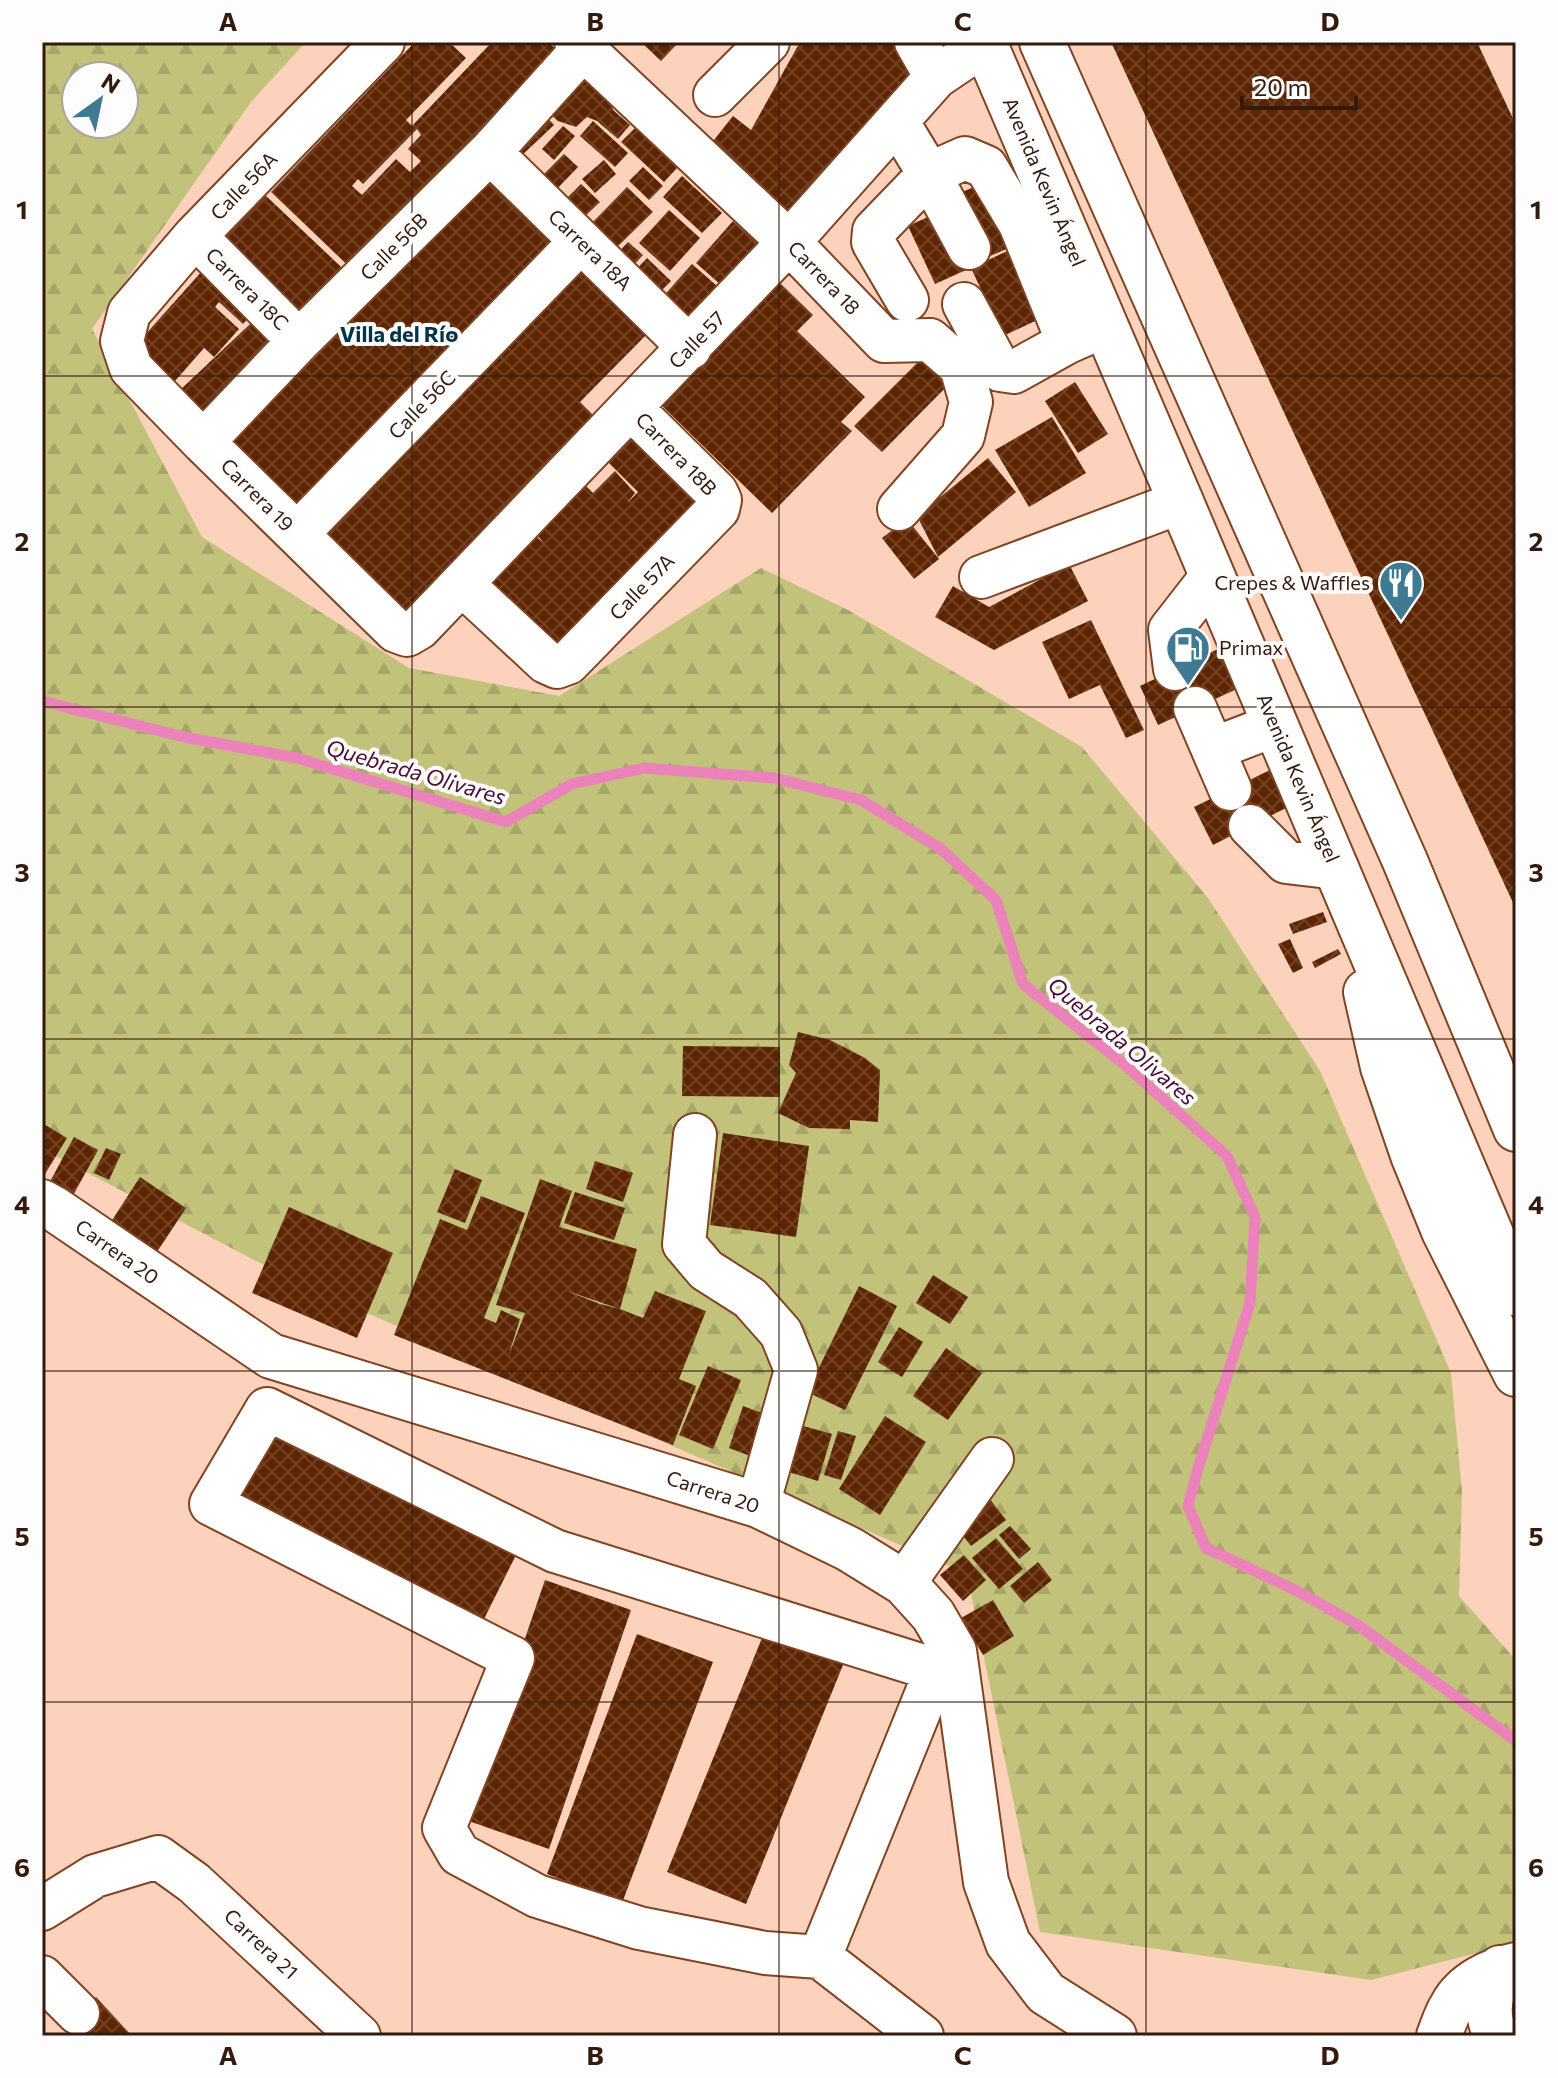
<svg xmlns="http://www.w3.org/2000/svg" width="1558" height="2078" viewBox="0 0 1558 2078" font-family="Commissioner,sans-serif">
  <defs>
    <pattern id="forest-firs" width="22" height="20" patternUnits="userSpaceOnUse" patternTransform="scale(2)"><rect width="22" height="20" fill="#c2c27b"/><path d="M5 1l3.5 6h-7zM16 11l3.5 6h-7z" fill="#a7a669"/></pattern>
    <pattern id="building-cross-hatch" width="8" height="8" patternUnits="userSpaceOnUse" patternTransform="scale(2)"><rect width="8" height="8" fill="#5d2400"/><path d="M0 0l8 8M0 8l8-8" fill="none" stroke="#714224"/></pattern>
  </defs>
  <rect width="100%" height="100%" fill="#fdd2bc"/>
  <path fill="url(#forest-firs)" fill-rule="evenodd" d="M42,42H306L251,102L92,329L202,537L409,668L559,696L761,568L848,610L1082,747L1208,898L1320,1071L1451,1373L1462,1492L1459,1596L1516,1660V1943L1371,1980L1040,1932L967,1574L300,1284L42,1149ZM76,76H124V124H76Z"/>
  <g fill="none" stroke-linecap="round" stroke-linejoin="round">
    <path stroke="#eb82b9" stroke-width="11" d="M42,701L184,737L297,758L506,822L572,784L644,768L774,778L861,800L941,849L996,900L1023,984L1125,1065L1227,1156L1255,1217L1250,1303L1199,1465L1188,1506L1206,1548L1297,1591L1358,1625L1516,1741"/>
  </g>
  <path fill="url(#building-cross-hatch)" fill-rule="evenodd" d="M415,42H449L466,58L406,120L412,126L492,42H548L559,52L359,276L271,192ZM417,129L421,135L408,149L421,161L410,172L396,159L362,195L352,186L358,179L363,184Z
    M641,42H679L661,61Z
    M800,42H900L922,64L790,217L706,150L733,116L751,130Z
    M1111,42H1477L1516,125V909Z
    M584,76L612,103L613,110L630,125L618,139L597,121L587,117L576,127L558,121L549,113Z
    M543,113L554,125L519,158L508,146Z
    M593,121L628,153L615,167L580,136Z
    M563,126L575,136L554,160L542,149Z
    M635,128L677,168L664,182L621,142Z
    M564,154L578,167L553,193L539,179Z
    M604,160L616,174L595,193L582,179Z
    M486,167L563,242L300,511L225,437L266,395L272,401L443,227Z
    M643,167L663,186L649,200L629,181Z
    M682,176L722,213L702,233L663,197Z
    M990,180L1018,244L988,257L960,193Z
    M581,184L600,202L581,220L563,202Z
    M627,187L653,212L612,252L587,228Z
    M264,194L356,281L298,327L221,237Z
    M669,210L700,238L670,271L639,243Z
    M939,212L966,270L935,284L908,226Z
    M733,221L766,250L729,292L696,263Z
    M628,242L643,255L629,270L615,256Z
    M1018,246L1050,314L1003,336L971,268Z
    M647,258L671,281L656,296L633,273Z
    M692,264L725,293L693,329L660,300Z
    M203,270L252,314L243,324L219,302L215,307L239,329L214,357L204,348L175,381L135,346Z
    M582,271L647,334L580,402L598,420L404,619L321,539Z
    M780,283L813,315L797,331L865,397L841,422L852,431L772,513L662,406Z
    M263,312L273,355L212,425L180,390Z
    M929,351L956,377L882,452L854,426Z
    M1075,382L1108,434L1078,453L1045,401Z
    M1052,417L1086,473L1029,507L995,450Z
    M631,435L704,507L561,652L486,578L536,536L544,543L529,526L583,483L593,493L615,471L635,493L627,503L638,492L606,460Z
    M988,458L1016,492L938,557L917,516Z
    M907,519L939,559L914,579L882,538Z
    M1069,564L1088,601L994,650L935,617L953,586L989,607Z
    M1091,620L1144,730L1126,738L1100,685L1069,699L1042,642Z
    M1218,649L1237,689L1158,725L1140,686Z
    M1270,770L1288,807L1213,845L1194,807Z
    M1323,912L1327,922L1293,934L1289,924Z
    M1290,939L1303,968L1293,973L1278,944Z
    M1338,949L1341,954L1315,968L1312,962Z
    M798,1032L830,1040L865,1058L880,1070L878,1122L850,1120V1129L809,1128L778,1113L796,1073L789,1065Z
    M683,1046L780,1047V1097L682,1096Z
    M42,1123L67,1138L42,1179Z
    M723,1133L809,1146L796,1237L710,1225Z
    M74,1137L98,1150L70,1201L46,1189Z
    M106,1148L121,1154L109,1180L94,1173Z
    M595,1161L633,1173L623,1202L586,1189Z
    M455,1169L482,1180L465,1223L437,1212Z
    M140,1177L186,1208L153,1258L107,1228Z
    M540,1179L572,1191L559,1227L637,1249L620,1309L564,1290L600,1304L620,1309L643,1318L655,1291L706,1311L679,1379L696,1386L673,1445L394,1335L440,1219L467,1230L481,1196L525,1213L484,1318L496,1323L501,1310L520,1319L508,1357L525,1313L496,1305Z
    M575,1192L625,1208L614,1240L564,1223Z
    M289,1207L393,1253L357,1338L252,1293Z
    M933,1275L968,1297L950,1324L916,1303Z
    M859,1286L897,1306L845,1410L807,1392Z
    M899,1327L923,1342L902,1377L878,1362Z
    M946,1348L982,1373L948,1420L913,1396Z
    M708,1366L741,1380L713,1449L679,1435Z
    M743,1406L781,1420L766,1462L729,1448Z
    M885,1416L926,1442L880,1515L839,1489Z
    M796,1424L832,1434L818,1481L782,1470Z
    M271,1429L518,1551L479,1629L233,1506Z
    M838,1431L856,1436L841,1480L824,1475Z
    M986,1494L1006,1520L971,1546L951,1520Z
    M1010,1526L1031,1549L1019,1559L999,1535Z
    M996,1538L1023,1569L999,1589L972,1558Z
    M964,1555L986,1580L963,1601L940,1575Z
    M1038,1562L1052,1580L1024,1603L1010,1586Z
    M545,1580L631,1610L549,1849L463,1819Z
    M993,1600L1014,1636L983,1655L961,1618Z
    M766,1628L845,1660L746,1904L667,1872Z
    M637,1634L713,1662L622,1903L547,1874Z
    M96,1997L132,2036H79L67,2023Z"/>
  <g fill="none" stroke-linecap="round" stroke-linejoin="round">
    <g stroke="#804422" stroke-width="46">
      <path id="minor" d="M383,42L195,236L129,313L122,341L131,368L203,442L396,631L407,635L419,628L789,242L936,77L985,44
        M576,42L789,242L884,341L930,340L961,367L971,402L963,436L899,509
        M916,42L936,77
        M715,95L768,42
        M897,121L929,174L874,231L873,242L907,300
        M490,152L690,348
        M195,236L299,341
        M969,248L929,174L965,158L986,167L1020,224L1068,342
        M964,304L1000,370L1014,372L1068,342L1093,331
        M203,442L299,341L490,152L583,49
        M297,534L581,241
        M981,577L1181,502
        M462,584L546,662L557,667L568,663L718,509L720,500L716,492L631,408
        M1175,669L1170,630L1212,576
        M1195,708L1230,789
        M1213,749L1275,725
        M1250,826L1286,862L1337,868
        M695,1135L684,1244L706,1270L750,1298L781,1333L796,1370L758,1505
        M267,1409L555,1551L936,1670L820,1957L765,1953L639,1928L537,1896L459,1854L444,1828L513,1658L211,1504Z
        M904,1583L992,1459
        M42,1909L95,1876L158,1857L194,1883L359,2036
        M820,1957L922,2036
        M42,1977L78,2013"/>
    </g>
    <g stroke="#804422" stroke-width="48">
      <path id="major" d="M984,42L1181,502L1516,1293
        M1042,42L1405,861L1516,1129
        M1366,992L1383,1067L1413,1155L1444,1231L1516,1374
        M42,1202L53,1208L271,1356L758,1505L849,1549L904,1583L933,1615L954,1651L986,1882L1008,1943L1046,1993L1114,2036
        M1439,2036C1443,2026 1446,2015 1452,2006C1464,1983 1492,1970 1516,1965
        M1497,2036C1483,2015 1492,1990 1500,1968"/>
    </g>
    <use href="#minor" stroke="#fff" stroke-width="42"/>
    <use href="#major" stroke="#fff" stroke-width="44"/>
  </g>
  <path fill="none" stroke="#341a0c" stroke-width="2" stroke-opacity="0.55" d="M412,42V2036M779,42V2036M1146,42V2036M42,376H1516M42,707H1516M42,1039H1516M42,1371H1516M42,1702H1516"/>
  <defs>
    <g id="restaurant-pin" transform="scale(2.3)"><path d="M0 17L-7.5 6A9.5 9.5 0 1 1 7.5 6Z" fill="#3f7992" stroke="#fdfdfd"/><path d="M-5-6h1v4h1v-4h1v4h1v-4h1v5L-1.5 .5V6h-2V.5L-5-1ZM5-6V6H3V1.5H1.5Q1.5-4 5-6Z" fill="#fff"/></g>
    <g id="fuel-pin" transform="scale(2.3)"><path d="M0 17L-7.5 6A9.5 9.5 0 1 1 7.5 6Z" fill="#3f7992" stroke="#fdfdfd"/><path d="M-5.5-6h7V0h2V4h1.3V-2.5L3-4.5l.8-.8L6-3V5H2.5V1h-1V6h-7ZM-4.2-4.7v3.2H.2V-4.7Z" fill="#fff"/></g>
  </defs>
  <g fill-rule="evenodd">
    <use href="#restaurant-pin" x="1401" y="583"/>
    <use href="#fuel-pin" x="1188" y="648"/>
  </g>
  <g text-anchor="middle" stroke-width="8" stroke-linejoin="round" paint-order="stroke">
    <g font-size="20" fill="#341a0c" stroke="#fdfdfd">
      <text transform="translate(1044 182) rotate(67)" y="7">Avenida Kevin Ángel</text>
      <text transform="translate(244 186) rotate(-46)" y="7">Calle 56A</text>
      <text transform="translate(394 247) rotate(-45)" y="7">Calle 56B</text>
      <text transform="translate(590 250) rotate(44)" y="7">Carrera 18A</text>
      <text transform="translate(824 278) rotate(46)" y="7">Carrera 18</text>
      <text transform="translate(247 289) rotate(45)" y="7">Carrera 18C</text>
      <text transform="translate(697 340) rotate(-46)" y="7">Calle 57</text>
      <text transform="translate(422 405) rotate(-46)" y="7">Calle 56C</text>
      <text transform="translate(676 454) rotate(46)" y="7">Carrera 18B</text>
      <text transform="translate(257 495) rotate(45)" y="7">Carrera 19</text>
      <text transform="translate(642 587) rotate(-46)" y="7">Calle 57A</text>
      <text transform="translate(1298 778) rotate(67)" y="7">Avenida Kevin Ángel</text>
      <text transform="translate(117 1252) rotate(35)" y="7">Carrera 20</text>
      <text transform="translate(713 1492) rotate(18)" y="7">Carrera 20</text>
      <text transform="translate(261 1944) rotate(43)" y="7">Carrera 21</text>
    </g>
    <g font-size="20" fill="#341a0c" stroke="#fdfdfd" text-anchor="end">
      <text x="1370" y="590">Crepes &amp; Waffles</text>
      <text x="1219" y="655" text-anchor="start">Primax</text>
    </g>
    <g font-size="22" font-weight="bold" fill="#003447" stroke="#fdfdfd">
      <text x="399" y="342">Villa del Río</text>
    </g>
    <g font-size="22" font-style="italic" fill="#4d0c34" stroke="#fdfdfd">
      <text transform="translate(416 772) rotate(16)" y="8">Quebrada Olivares</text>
      <text transform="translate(1122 1041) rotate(40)" y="8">Quebrada Olivares</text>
    </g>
  </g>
  <rect width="1558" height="2078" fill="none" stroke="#fdfdfd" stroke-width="88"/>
  <g transform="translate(100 100) rotate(33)"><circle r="38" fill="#fdfdfd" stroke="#ada29d" stroke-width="2"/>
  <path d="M0-6L14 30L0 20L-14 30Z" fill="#3f7992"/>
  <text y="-12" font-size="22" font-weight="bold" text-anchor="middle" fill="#341a0c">N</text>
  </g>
  <path d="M1242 96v12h114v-12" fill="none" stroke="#341a0c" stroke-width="4"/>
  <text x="1254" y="96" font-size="24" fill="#341a0c" stroke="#fdfdfd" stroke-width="6" paint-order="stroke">20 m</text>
  <rect x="44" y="44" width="1470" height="1990" fill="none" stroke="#341a0c" stroke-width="3"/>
  <g font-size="26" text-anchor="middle" font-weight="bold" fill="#341a0c">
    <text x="228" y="31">A</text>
    <text x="595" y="31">B</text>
    <text x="963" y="31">C</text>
    <text x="1330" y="31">D</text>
    <text x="22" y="219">1</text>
    <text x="1536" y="219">1</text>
    <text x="22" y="551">2</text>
    <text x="1536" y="551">2</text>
    <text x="22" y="882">3</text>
    <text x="1536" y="882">3</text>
    <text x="22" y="1214">4</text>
    <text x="1536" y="1214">4</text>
    <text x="22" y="1546">5</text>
    <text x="1536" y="1546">5</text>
    <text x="22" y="1877">6</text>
    <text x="1536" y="1877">6</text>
    <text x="228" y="2065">A</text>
    <text x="595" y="2065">B</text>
    <text x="963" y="2065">C</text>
    <text x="1330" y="2065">D</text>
  </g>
</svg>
